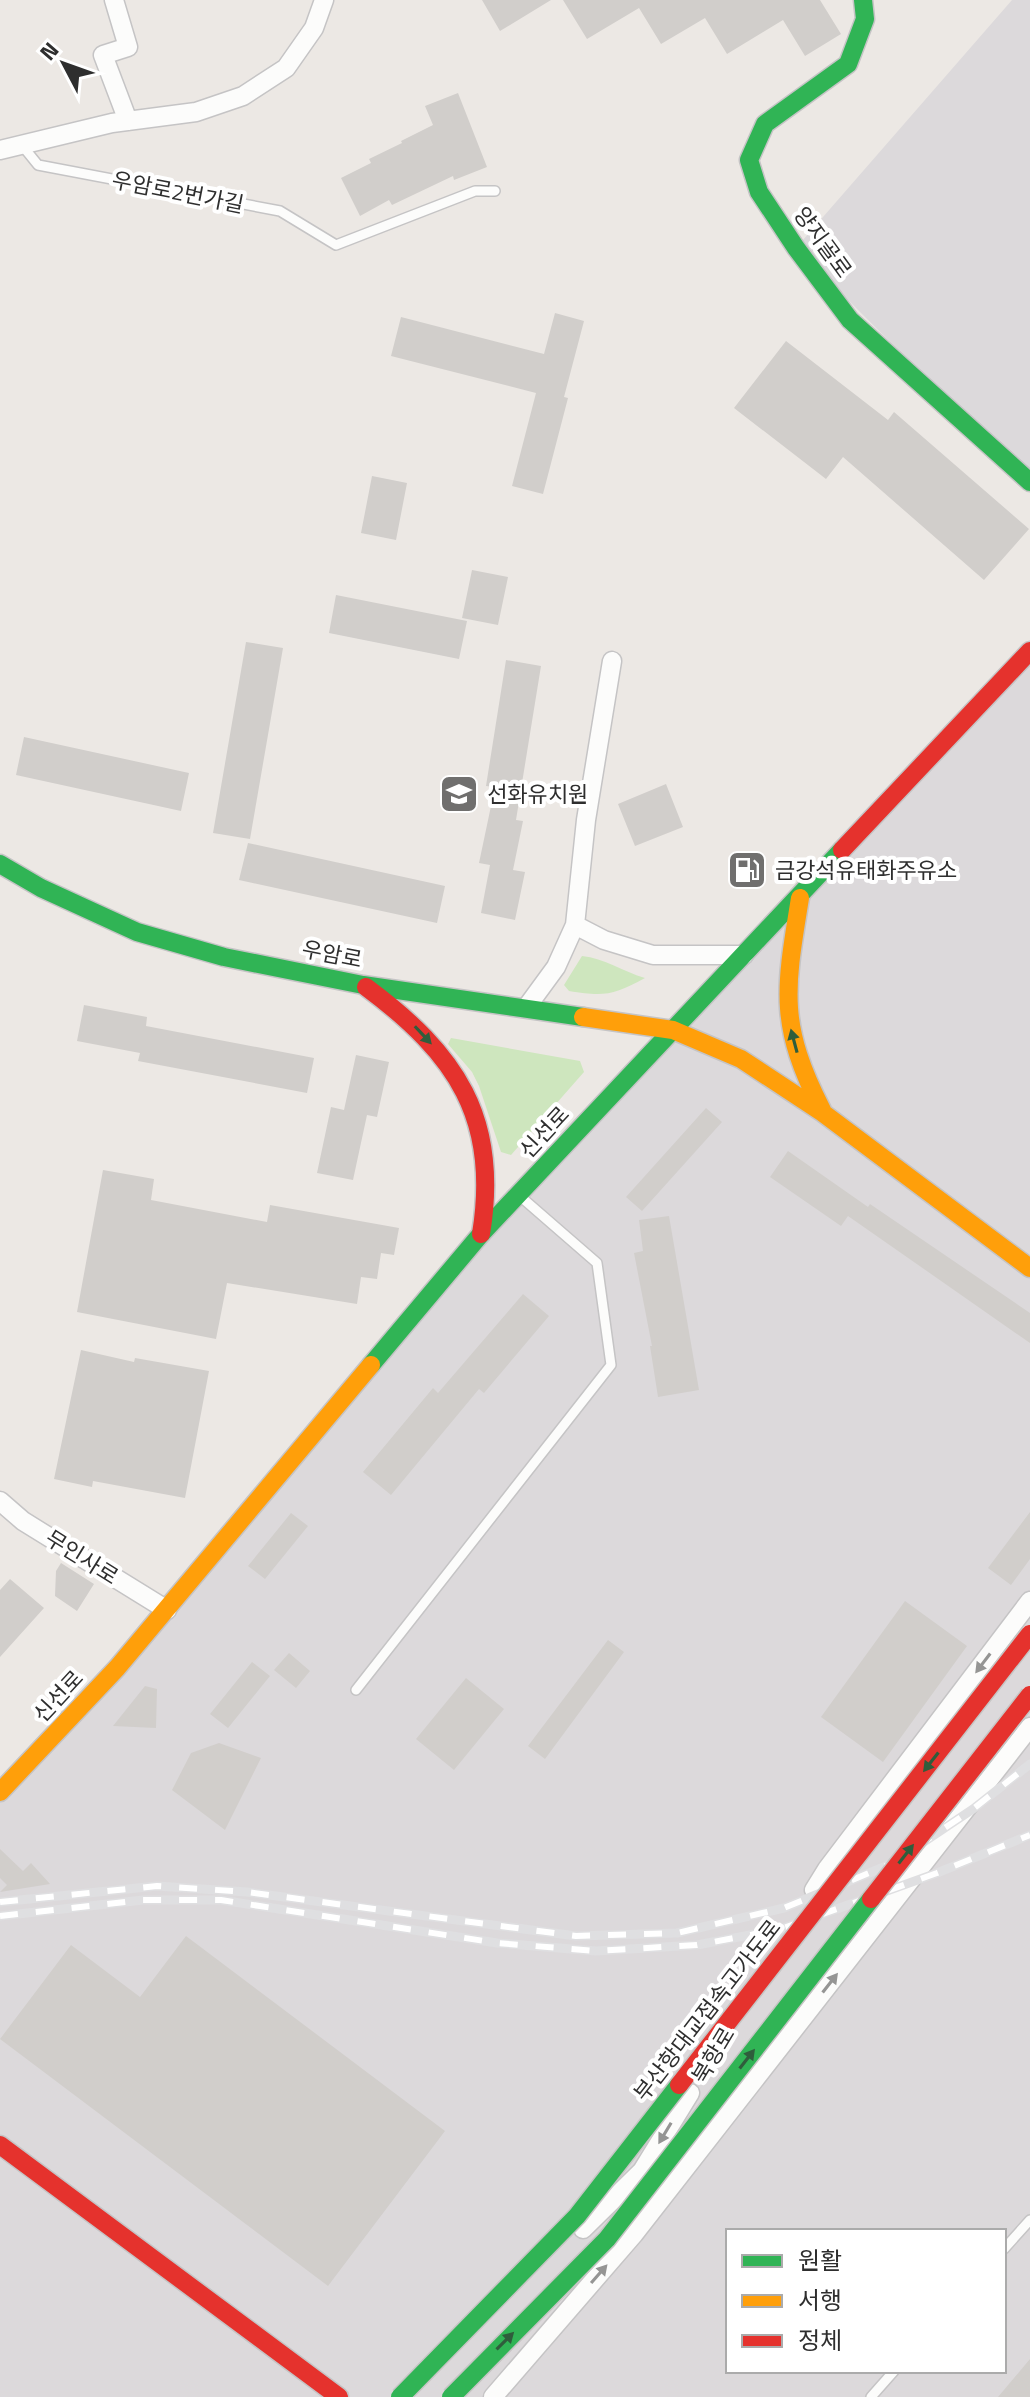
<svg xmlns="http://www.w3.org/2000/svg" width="1030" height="2397" viewBox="0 0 1030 2397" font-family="'Titillium Web','Noto Sans KR',sans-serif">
  <rect width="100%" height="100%" fill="#ece8e4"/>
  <path fill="#dcd9db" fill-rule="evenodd" d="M1012,0H1030V482L796,248Z
    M1030,651V2397H0V1792L481,1234ZM728,2231H1004V2371H728Z"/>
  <path fill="#cee6be" d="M582,956C604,958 624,972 645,978C614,995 604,997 569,991L564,985Z
    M451,1038L580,1061L584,1072L511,1155L501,1152L479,1086L472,1072L448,1044Z"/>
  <path fill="#d1cecb" d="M482,0H551L500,31Z
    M563,0H820L841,34L805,56L783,20L727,54L705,18L661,44L639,8L587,39Z
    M458,93L487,167L454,180L453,176L392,205L389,200L360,216L341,178L371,163L369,159L402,143L401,141L433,125L425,106Z
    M555,313L584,321L564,397L568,398L543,494L512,486L536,393L391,356L401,317L544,354Z
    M786,341L888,420L894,412L1029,529L984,580L843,457L826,479L734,408Z
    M372,476L407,483L396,540L361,533Z
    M472,570L508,577L498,625L462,618Z
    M336,595L467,621L459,659L329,633Z
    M246,642L283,648L250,839L213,833Z
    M506,660L541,666L516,820L523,821L513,870L525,872L515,920L481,913L490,865L479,863L495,787L486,786Z
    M24,737L189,773L181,811L16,775Z
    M666,784L683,827L635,846L618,804Z
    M248,843L445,886L437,923L239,880Z
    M84,1005L147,1017L146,1026L314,1058L307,1093L138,1061L140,1053L77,1041Z
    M356,1055L389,1062L377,1117L367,1115L353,1180L317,1173L331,1107L344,1110Z
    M706,1108L722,1122L642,1211L626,1197Z
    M788,1151L868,1207L870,1204L1030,1313V1343L848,1216L841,1226L770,1177Z
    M103,1170L154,1179L151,1200L267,1222L270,1205L399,1228L394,1255L381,1253L377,1279L361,1277L357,1304L227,1283L216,1339L77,1312Z
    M669,1216L699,1390L658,1397L650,1346H652L634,1253L643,1251L639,1220Z
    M523,1294L549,1316L484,1393L479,1389L391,1495L363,1472L433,1388L438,1393Z
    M81,1350L134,1362L135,1358L209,1371L185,1498L93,1481L92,1487L54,1479Z
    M1030,1512V1559L1011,1585L988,1568Z
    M291,1513L308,1526L265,1579L248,1566Z
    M61,1563L94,1584L77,1611L55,1596L56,1571Z
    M10,1579L44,1608L0,1657V1590Z
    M905,1601L967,1646L883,1762L821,1717Z
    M608,1640L624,1652L545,1759L528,1746Z
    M289,1653L310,1671L296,1688L274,1670Z
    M252,1662L270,1676L228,1728L210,1714Z
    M466,1678L504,1709L454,1770L416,1739Z
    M145,1686L157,1689L156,1728L113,1726Z
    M219,1743L261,1758L225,1830L172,1790L191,1753Z
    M0,1849L23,1871L31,1863L50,1884L0,1892L7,1885L0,1878Z
    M186,1936L445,2131L328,2286L0,2039L71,1945L140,1997Z
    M1030,2359V2397H998Z"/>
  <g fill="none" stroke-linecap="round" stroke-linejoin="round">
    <g stroke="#c5c4c5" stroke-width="12">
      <path id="lane" d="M21,144L38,165L280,211L336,245L475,191H495
        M356,1690L611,1365L597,1263L521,1197
        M1004,2249L1030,2220
        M871,2397L894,2371"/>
    </g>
    <g stroke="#c5c4c5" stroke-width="21">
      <path id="street" d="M114,0L128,47L103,55L128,121
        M0,150L112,123L196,112L243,96L286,68L314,28L324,0
        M575,925L604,940L653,955H744
        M526,1008L556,967L575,925L586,820L612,661
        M0,1501L23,1521L167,1610
        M814,1890L827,1869L1030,1601
        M583,2229L642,2171L690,2093
        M493,2397L634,2234L1030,1727"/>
    </g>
    <g stroke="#c5c4c5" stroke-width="21">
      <path id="fast" d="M863,0L865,19L848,64L765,124L749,160L759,192L796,248L850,320L1030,482
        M0,864L41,888L137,932L224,957L363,985L583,1017
        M371,1365L481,1234L842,850"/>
    </g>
    <g stroke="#c5c4c5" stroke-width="21">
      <path id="slow" d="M800,898C785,990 778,1024 822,1110
        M583,1017L673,1030L741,1059L823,1113L1030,1268
        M0,1792L117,1668L371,1365"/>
    </g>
    <g stroke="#c5c4c5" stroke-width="21">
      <path id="jam" d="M842,850L1030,651
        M366,987C456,1054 500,1118 481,1234
        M0,2145L339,2397"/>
    </g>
    <use href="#lane" stroke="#fcfcfb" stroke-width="9"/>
    <use href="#street" stroke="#fcfcfb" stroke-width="18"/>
    <use href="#fast" stroke="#30b455" stroke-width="18"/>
    <use href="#slow" stroke="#ff9f0a" stroke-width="18"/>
    <use href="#jam" stroke="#e5322d" stroke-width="18"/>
    <g stroke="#dfdfe1" stroke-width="9">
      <path id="rail" d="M0,1902L157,1886L247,1892L576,1936L677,1933L784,1908L891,1864L973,1809L1030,1764
        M0,1916L143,1900H221L497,1943L596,1951L697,1945L781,1929L937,1873L1030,1835"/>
    </g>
    <use href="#rail" stroke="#fff" stroke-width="6" stroke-dasharray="18" stroke-linecap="butt"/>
    <g stroke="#c6c5c4" stroke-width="21" stroke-linecap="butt">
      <path id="fast-bridge" d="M400,2397L577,2216L679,2085
        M451,2397L607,2239L871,1899"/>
    </g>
    <g stroke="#c6c5c4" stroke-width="21" stroke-linecap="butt">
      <path id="jam-bridge" d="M871,1899L1030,1695
        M679,2085L1030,1634"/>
    </g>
    <use href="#fast-bridge" stroke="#30b455" stroke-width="18"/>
    <use href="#jam-bridge" stroke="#e5322d" stroke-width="18"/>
  </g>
  <defs><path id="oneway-solid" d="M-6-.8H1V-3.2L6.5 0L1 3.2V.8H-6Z" transform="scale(2)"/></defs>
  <g fill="#2f5d3c">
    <use href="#oneway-solid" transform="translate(423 1035) rotate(47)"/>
    <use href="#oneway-solid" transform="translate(794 1041) rotate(-105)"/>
    <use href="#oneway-solid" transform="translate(931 1762) rotate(128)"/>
    <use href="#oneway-solid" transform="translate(906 1854) rotate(-52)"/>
    <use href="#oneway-solid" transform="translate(747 2059) rotate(-52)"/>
    <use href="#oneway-solid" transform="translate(505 2341) rotate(-45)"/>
  </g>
  <g fill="#959594">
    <use href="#oneway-solid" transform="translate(983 1663) rotate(127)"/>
    <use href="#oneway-solid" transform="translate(830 1983) rotate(-52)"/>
    <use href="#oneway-solid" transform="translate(665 2133) rotate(121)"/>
    <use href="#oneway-solid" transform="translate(599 2274) rotate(-49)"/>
  </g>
  <defs>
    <g id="school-square" transform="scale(2)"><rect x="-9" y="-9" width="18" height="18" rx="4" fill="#706f6e" stroke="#fff"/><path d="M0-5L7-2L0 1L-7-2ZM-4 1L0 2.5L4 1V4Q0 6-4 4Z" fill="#fff"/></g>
    <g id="fuel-square" transform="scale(2)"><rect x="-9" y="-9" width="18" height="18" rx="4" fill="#706f6e" stroke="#fff"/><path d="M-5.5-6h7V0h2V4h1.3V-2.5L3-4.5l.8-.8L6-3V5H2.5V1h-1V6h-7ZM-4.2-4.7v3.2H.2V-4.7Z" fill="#fff"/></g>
  </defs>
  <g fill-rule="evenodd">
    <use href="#school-square" x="459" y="794"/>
    <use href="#fuel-square" x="747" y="870"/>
  </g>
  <g text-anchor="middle" stroke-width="8" stroke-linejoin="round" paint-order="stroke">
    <g font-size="22" fill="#2e2e2e" stroke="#fff">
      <text transform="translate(178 192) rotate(11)" y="8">우암로2번가길</text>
      <text transform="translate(823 242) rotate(54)" y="8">양지골로</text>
      <text transform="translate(332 954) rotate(11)" y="8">우암로</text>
      <text transform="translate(544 1132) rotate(-47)" y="8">신선로</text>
      <text transform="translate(82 1557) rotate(32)" y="8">무인사로</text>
      <text transform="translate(58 1696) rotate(-47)" y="8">신선로</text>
      <text transform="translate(707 2010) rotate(-52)" y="8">부산항대교접속고가도로</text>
      <text transform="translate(713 2055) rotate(-59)" y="8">북항로</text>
    </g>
    <g font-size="22" fill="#2e2e2e" stroke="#fff" text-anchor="start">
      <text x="487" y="802">선화유치원</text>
      <text x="775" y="878">금강석유태화주유소</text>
    </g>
  </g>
  <rect x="726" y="2229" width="280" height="144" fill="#ffffff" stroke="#ababab" stroke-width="2"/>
  <rect x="742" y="2255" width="40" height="12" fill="#30b455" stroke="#ababab" stroke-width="2"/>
  <text x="798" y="2269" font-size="24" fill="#2e2e2e">원활</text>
  <rect x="742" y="2295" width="40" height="12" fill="#ff9f0a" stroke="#ababab" stroke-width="2"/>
  <text x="798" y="2309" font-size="24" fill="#2e2e2e">서행</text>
  <rect x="742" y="2335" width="40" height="12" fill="#e5322d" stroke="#ababab" stroke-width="2"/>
  <text x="798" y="2349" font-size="24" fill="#2e2e2e">정체</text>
  <g transform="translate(64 64) rotate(311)" stroke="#ffffff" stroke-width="6" paint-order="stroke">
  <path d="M0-6L14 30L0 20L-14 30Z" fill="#2e2e2e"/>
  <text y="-12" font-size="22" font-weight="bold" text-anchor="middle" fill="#2e2e2e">N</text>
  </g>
</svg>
